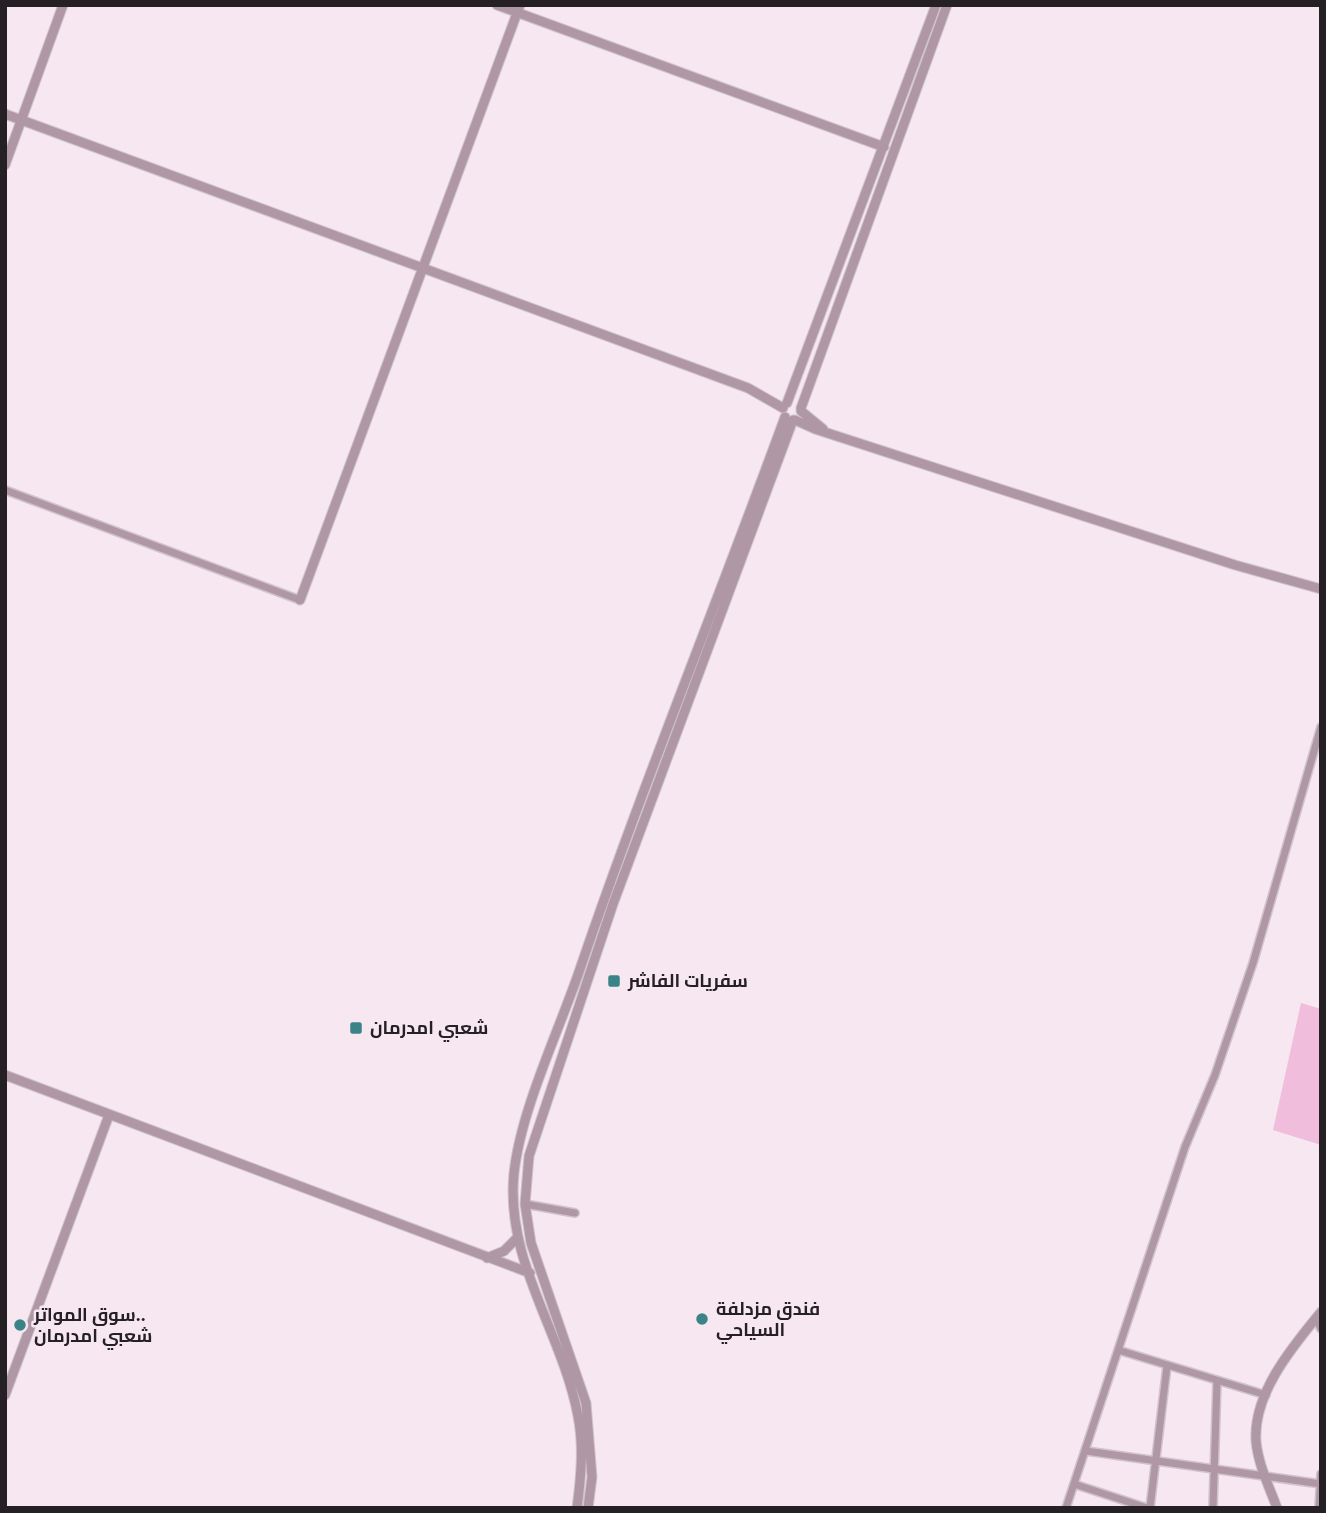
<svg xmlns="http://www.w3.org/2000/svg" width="1326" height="1513" viewBox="0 0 1326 1513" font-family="'Playfair Display',Cairo,serif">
  <rect width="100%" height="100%" fill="#f6e7f0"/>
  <path fill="#f0bddc" d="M1301,1003L1321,1009V1145L1273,1130Z"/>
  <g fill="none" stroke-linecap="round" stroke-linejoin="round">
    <g stroke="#d0c3cb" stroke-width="10">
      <path id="minor" d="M5,490L300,600
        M525,1204L575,1213
        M1316,1318L1321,1329
        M1118,1350L1266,1395
        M1086,1451L1321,1484
        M1074,1484L1147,1508
        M1066,1508L1185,1147L1215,1075L1253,963L1321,727
        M1150,1508L1167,1366
        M1213,1508L1217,1381
        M1319,1508L1321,1474"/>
    </g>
    <g stroke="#d0c3cb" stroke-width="11">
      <path id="tertiary" d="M497,5L884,147
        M5,114L748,388L783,408
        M5,165L63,5
        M787,403L936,5
        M801,408L947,5
        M801,411L823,429
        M795,420L815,429L1235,565L1321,589
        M300,600L520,5
        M5,1075L530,1273
        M487,1258L504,1251L516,1239
        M5,1395L109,1115
        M577,1508C581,1477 584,1446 578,1416C562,1331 505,1262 514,1173C521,1109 559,1031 580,969C643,784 718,601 785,417
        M588,1508L592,1477L586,1403L531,1243L525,1204L529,1156L613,904L793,420
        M1277,1508C1269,1486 1258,1464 1256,1441C1253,1393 1293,1346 1321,1312"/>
    </g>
    <use href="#minor" stroke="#af97a5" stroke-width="7"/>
    <use href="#tertiary" stroke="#af97a5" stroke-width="9"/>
  </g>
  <g fill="#3a8386" stroke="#f6e7f0" stroke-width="2.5">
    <rect x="607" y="974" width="14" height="14" rx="3.5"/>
    <rect x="349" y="1021" width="14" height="14" rx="3.5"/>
    <circle cx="702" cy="1319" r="7"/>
    <circle cx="20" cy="1325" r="7"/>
  </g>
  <g text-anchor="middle" stroke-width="5" stroke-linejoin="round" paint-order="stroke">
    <g font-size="18" font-weight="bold" fill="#252023" stroke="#f6e7f0" text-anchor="start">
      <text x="628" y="987">سفريات الفاشر</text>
      <text x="370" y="1034">شعبي امدرمان</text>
      <text x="716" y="1315">فندق مزدلفة<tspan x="716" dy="21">السياحي</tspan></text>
      <text x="34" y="1321">سوق المواتر..<tspan x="34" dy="21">شعبي امدرمان</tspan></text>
    </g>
  </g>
  <rect width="1326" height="1513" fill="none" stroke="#252023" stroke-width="14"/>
</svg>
